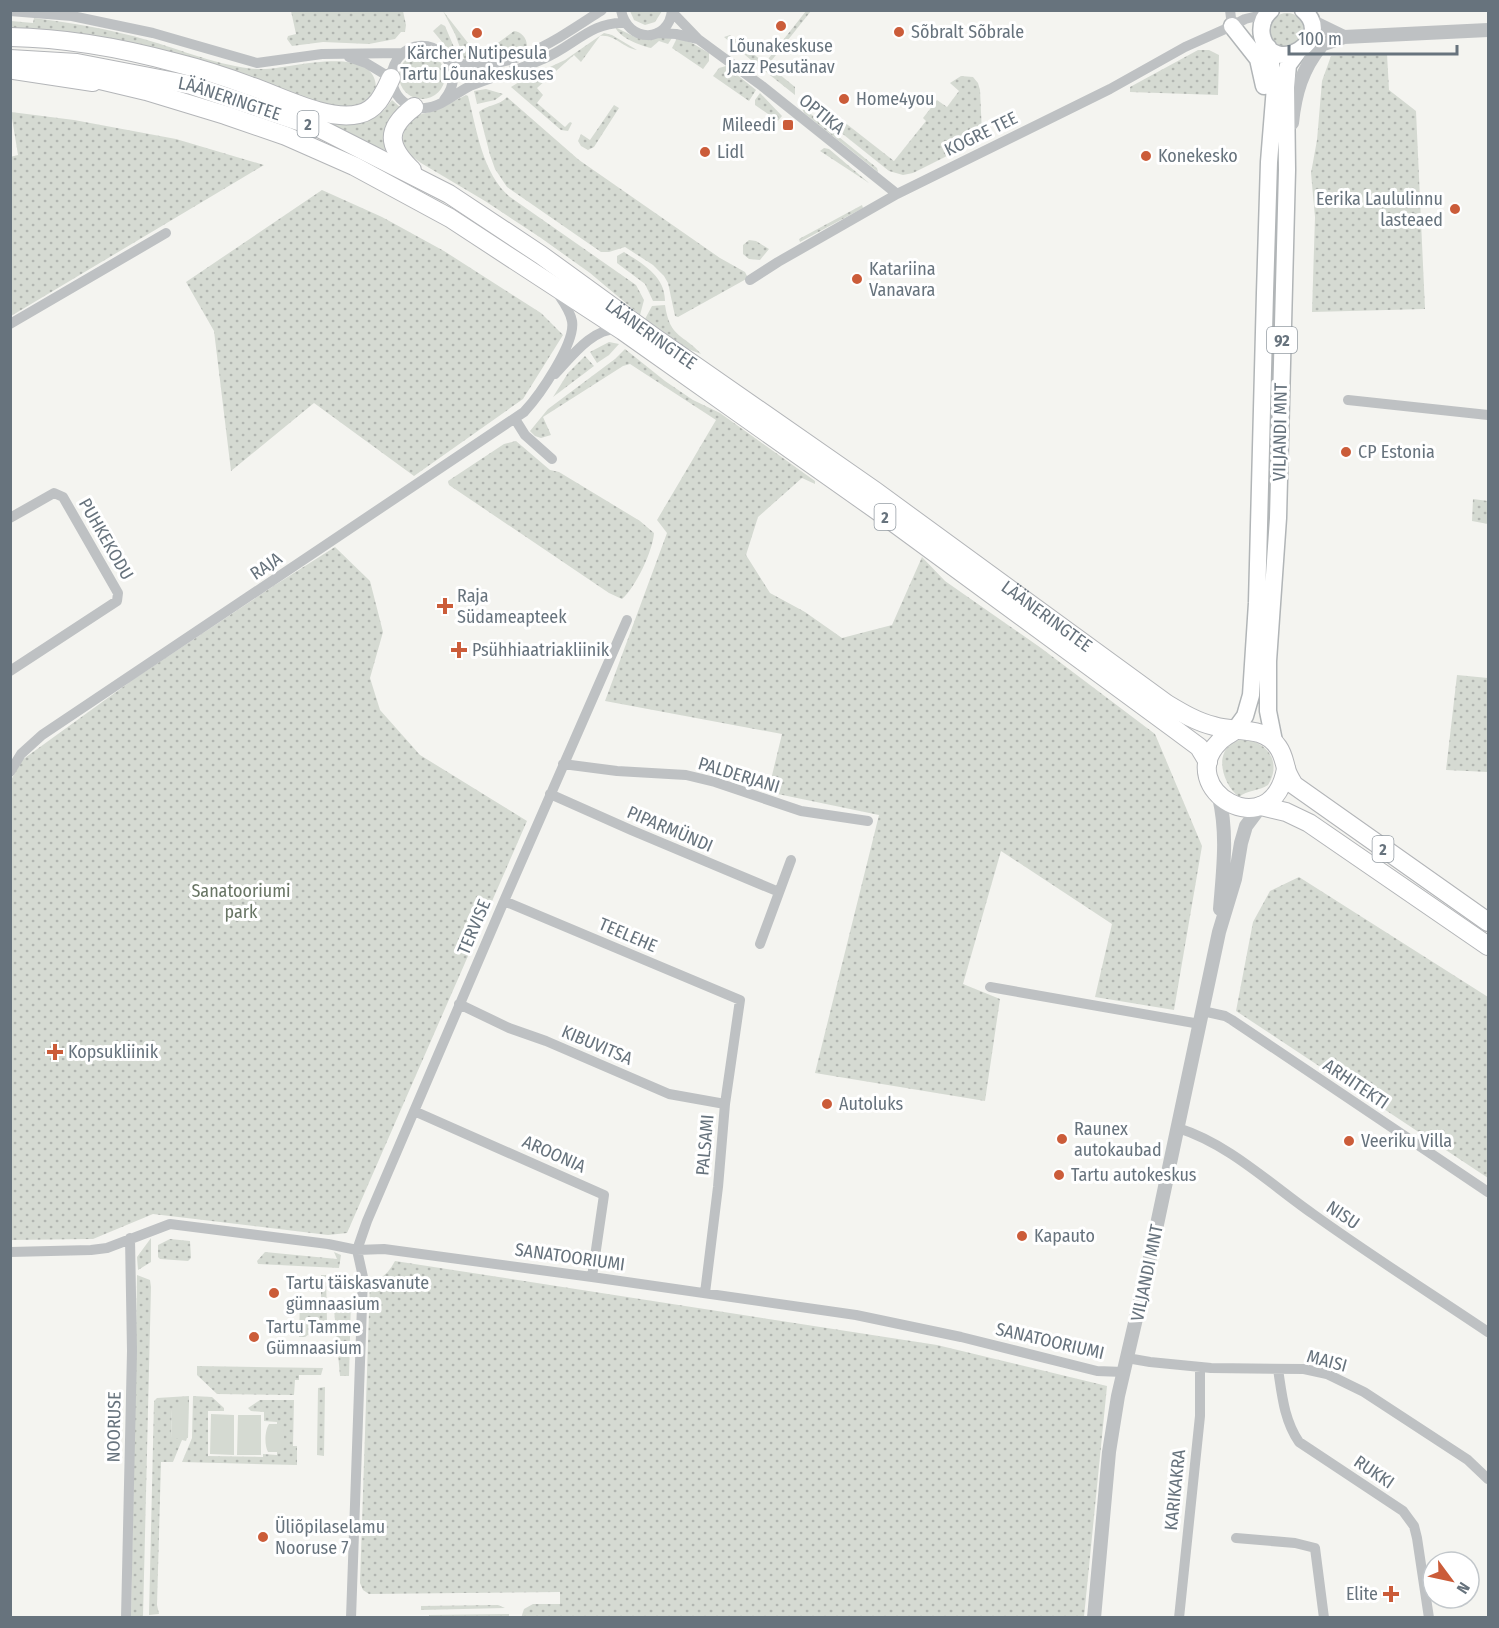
<svg xmlns="http://www.w3.org/2000/svg" width="1499" height="1628" viewBox="0 0 1499 1628" font-family="'Fira Sans Condensed',sans-serif">
  <defs>
    <pattern id="grass-dots" width="8" height="8" patternUnits="userSpaceOnUse" patternTransform="scale(1.5)"><rect width="8" height="8" fill="#d5dad2"/><path d="M2 2h.1M6 6h.1" fill="none" stroke="#b1b5b0" stroke-width="1.8" stroke-linecap="round"/></pattern>
  </defs>
  <rect width="100%" height="100%" fill="#f4f4f0"/>
  <path fill="url(#grass-dots)" d="M291,11H403L406,25L405,32H401L395,39L369,44L323,42L292,46L287,39L288,36L296,34Z
    M443,11L479,57L514,31C523,32 529,41 526,49L502,58L465,61L455,34Z
    M630,11V10L662,11L655,22L645,25L634,20Z
    M806,11H811L768,65L795,87V95L761,68Z
    M1270 30a17 17 0 1 1 34 0a17 17 0 1 1-34 0Z
    M34,18C72,23 110,29 147,40C179,49 230,70 263,69C288,69 376,42 376,88L364,104L347,110L11,31V21L33,23Z
    M441,24L445,26L459,59L448,49L433,31Z
    M615,27L635,37L672,38L668,44L659,41L651,48C639,45 620,38 615,27Z
    M604,33L612,35L637,50C623,48 615,34 600,36L581,62L574,55L537,88L543,95L537,103L565,127L570,122L572,123L568,131L561,130L511,87L524,79L565,60Z
    M730,35L762,61L758,66L724,37Z
    M677,38L692,43L709,53V61L703,69L672,48Z
    M1198,50H1209L1219,55L1218,95L1130,92V87Z
    M399 76a23 23 0 1 1 46 0a23 23 0 1 1-46 0Z
    M1387,54L1389,90L1416,111L1425,309L1312,312L1315,217L1311,173L1317,140L1322,81L1331,56Z
    M726,66L756,90L749,101L713,76L719,68Z
    M183,73L366,121L384,110L392,100L402,109L387,151L270,103Z
    M961,76L973,77L978,83L980,90L982,134L963,148L913,173L903,175L889,171L824,119L830,111L894,161L926,121L923,118L937,100L947,107L959,91L950,83Z
    M486,89L503,94L495,100L477,104L474,91Z
    M760,93L782,116L778,121L755,105V100Z
    M466,95L468,96C477,130 482,173 510,197L636,285L644,300L640,315L590,273L541,238L485,201L421,163L405,151L402,140L405,126L418,115L437,110Z
    M507,97L579,160L720,258L745,272L748,278L678,317L675,316L668,283L664,276L653,265L625,247L609,252H601L507,187L495,169L490,155L479,112C486,105 499,106 507,97Z
    M614,105L619,108L594,147L588,150L581,146L578,141L581,134L590,140Z
    M801,106L877,168L878,172L804,113Z
    M11,112L74,120L176,139L264,165L11,316L10,157L18,155Z
    M824,148L829,149L869,183L820,151Z
    M322,190L382,217L444,251L541,313L563,335L523,399L414,476L314,403L231,471L214,331L186,282Z
    M862,205L863,208L800,242L799,239Z
    M749,240L756,241L769,249L760,260L749,259L743,254V245Z
    M624,252C643,264 665,276 665,301H653L645,284L617,263V256Z
    M665,305C670,339 684,334 701,354L688,349L645,319L652,306Z
    M609,342L619,344L609,355L597,363L590,352Z
    M625,349L665,381L693,400L720,413L815,481V484L802,478L758,517L746,555L770,593L805,612L842,638L892,625L922,557L945,581L1041,648L1155,734L1202,846L1174,1010L1095,997L1112,924L1001,851L963,984L1000,999L985,1101L815,1073L879,815L768,792L782,734L605,701L667,533L657,520L716,420L630,364L623,366L543,417L551,435L541,438L535,436L530,431L548,409L615,359Z
    M585,356L594,366L553,397L568,373Z
    M516,441L550,470L559,472L640,521L654,533C653,550 636,587 622,599L609,593L449,485L448,481L504,444Z
    M1473,499L1488,501V524L1472,521Z
    M335,547L370,581L383,632L370,678L380,710L420,755L527,821L347,1233L328,1235L153,1214L93,1239L11,1240L10,782L22,760L134,679L275,585Z
    M1457,675L1488,678V772L1446,770Z
    M1243,739C1268,742 1282,762 1268,785C1259,791 1247,790 1239,797C1220,782 1212,745 1243,739Z
    M1299,877L1488,997V1178L1236,1011L1253,922L1270,891Z
    M151,1238V1262L138,1270L137,1257Z
    M170,1239L190,1241L191,1258L188,1261L160,1259L158,1257V1245Z
    M265,1252L337,1259L334,1252L341,1255L339,1268L258,1264L257,1261Z
    M395,1261L937,1345L1107,1386L1084,1617L521,1618L524,1609L533,1604H560V1592L369,1594L363,1590L360,1583L370,1282C383,1279 389,1272 395,1261Z
    M137,1275L150,1280L151,1287L143,1617L131,1618Z
    M321,1275H326L327,1322L305,1337H299L300,1298L321,1299Z
    M333,1298H351L349,1376H340Z
    M197,1366L323,1368L321,1375H299V1380H295L294,1395L217,1394L197,1375Z
    M325,1387L324,1456L317,1455L318,1388Z
    M189,1396V1403H179L178,1409H172L171,1438H187L186,1441L182,1440L173,1462H161L157,1605L159,1614L149,1615L154,1401L157,1398Z
    M193,1396L212,1397L224,1408V1411H208V1456L263,1457V1454L277,1455V1452H280L281,1424H277V1422L264,1421V1412L251,1411L248,1408L260,1400H294L293,1446H297V1465L182,1462L192,1438Z
    M498,1605L505,1608L421,1610V1606Z
    M509,1614V1618L429,1617V1615Z"/>
  <path fill="#d5dad2" d="M178,1403H189L188,1438H171L172,1409H178Z
    M211,1414L234,1415V1455L210,1454Z
    M238,1415H261V1455H237Z
    M269,1424H281C285,1430 285,1446 280,1452H268C264,1445 265,1430 269,1424Z"/>
  <g fill="none" stroke-linecap="round" stroke-linejoin="round">
    <g stroke="#b1b5b7" stroke-width="19">
      <path id="primary" d="M1271,10C1263,17 1260,26 1262,36C1273,79 1337,39 1303,10
        M1232,26L1258,59L1264,86
        M1234,731L1245,716L1251,695L1257,603L1265,293L1269,162L1275,87L1268,47
        M1274,741L1268,711V661L1278,518L1287,170L1286,87L1288,65L1297,53"/>
    </g>
    <g stroke="#b3b5b8" stroke-width="20">
      <g id="trunk">
        <path d="M10,37C67,38 122,48 177,63C201,69 226,77 250,86C280,96 328,122 359,114C377,110 384,93 391,78"/>
        <path id="s1" d="M10,59L77,63L191,85L319,128L449,194L541,255L654,337L875,491L1167,704C1182,713 1197,722 1214,726C1236,733 1263,725 1278,747C1283,754 1284,761 1286,768C1287,774 1291,780 1294,785L1488,922"/>
        <path d="M14,70L93,82"/>
        <path d="M83,76L146,91L225,115L286,136L354,166L450,218L623,331L882,514L1172,727L1199,747L1208,762"/>
        <path d="M412,170C387,146 385,129 414,107"/>
        <path d="M1234,731C1230,734 1223,737 1219,742C1173,788 1271,849 1286,769"/>
        <path d="M1261,806L1286,812L1309,823L1488,946"/>
      </g>
    </g>
    <path stroke="#bec1c3" stroke-width="10" d="M621,10C627,43 669,44 672,10
      M1230,10L1232,26
      M10,11L72,16L153,33L257,63L322,54L403,53
      M672,12L698,39L762,86L897,194
      M657,33L676,34L698,39
      M349,57L366,63L391,78
      M450,62C507,76 556,40 602,10
      M444,100C473,65 425,26 399,57C391,67 389,80 395,91C400,102 413,110 425,108C441,107 456,93 470,86C494,76 519,70 543,59C573,47 591,21 625,23
      M750,280L778,262L897,194L1110,89L1185,47L1232,26L1245,19L1266,14
      M10,324L166,233
      M555,374C571,357 593,327 619,329
      M1348,400L1488,415
      M515,419L525,435L552,459
      M10,518L54,493L63,497L118,593L117,601L10,671
      M563,764L617,771L686,775L715,782L801,811L868,821
      M10,772L21,754L42,735L524,412C539,396 576,343 572,321C570,310 562,300 556,291
      M550,794L631,830L779,892
      M504,901L740,1000L725,1104L718,1187L705,1293
      M760,944L791,860
      M990,987L1200,1024
      M459,1004L509,1028L546,1041L669,1094L725,1104
      M1202,1011L1225,1016L1232,1020L1488,1192
      M414,1111L604,1195L592,1277
      M1178,1128C1229,1144 1270,1184 1313,1214C1370,1255 1430,1293 1488,1332
      M10,1252L91,1250L107,1248L170,1224L328,1244L357,1250L384,1249L592,1277L856,1315L961,1337L1097,1371L1123,1372
      M1127,1358L1150,1362L1211,1368L1304,1369L1327,1374L1364,1392L1468,1460L1488,1479
      M1278,1369C1282,1395 1284,1420 1299,1442L1403,1511L1414,1526L1417,1538L1429,1618
      M1236,1538L1295,1543L1315,1548L1324,1618
      M126,1618L132,1351L130,1238
      M351,1618L363,1277L357,1250L367,1221L504,901L627,620
      M1179,1618L1200,1416V1367"/>
    <path stroke="#bec1c3" stroke-width="14" d="M1311,21L1344,37
      M1297,53L1344,37L1488,30
      M1292,123C1295,94 1302,69 1321,46
      M1219,797C1228,834 1223,871 1220,909
      M1094,1618L1109,1452L1118,1396L1148,1267L1219,932L1235,879L1241,843L1246,826L1261,806"/>
    <use href="#primary" stroke="#fff" stroke-width="16"/>
    <use href="#trunk" stroke="#fff" stroke-width="18"/>
  </g>
  <g fill="#cb5c39" stroke="#fff" stroke-width="2">
    <circle cx="781" cy="26" r="6"/>
    <circle cx="899" cy="32" r="6"/>
    <circle cx="477" cy="33" r="6"/>
    <circle cx="844" cy="99" r="6"/>
    <rect x="782" y="119" width="12" height="12" rx="3"/>
    <circle cx="705" cy="152" r="6"/>
    <circle cx="1146" cy="156" r="6"/>
    <circle cx="1455" cy="209" r="6"/>
    <circle cx="857" cy="279" r="6"/>
    <circle cx="1346" cy="452" r="6"/>
    <path d="M442 597h6v6h6v6h-6v6h-6v-6h-6v-6h6z"/>
    <path d="M456 641h6v6h6v6h-6v6h-6v-6h-6v-6h6z"/>
    <path d="M52 1043h6v6h6v6h-6v6h-6v-6h-6v-6h6z"/>
    <circle cx="827" cy="1104" r="6"/>
    <circle cx="1062" cy="1139" r="6"/>
    <circle cx="1349" cy="1141" r="6"/>
    <circle cx="1059" cy="1175" r="6"/>
    <circle cx="1022" cy="1236" r="6"/>
    <circle cx="274" cy="1293" r="6"/>
    <circle cx="254" cy="1337" r="6"/>
    <circle cx="263" cy="1537" r="6"/>
    <path d="M1388 1585h6v6h6v6h-6v6h-6v-6h-6v-6h6z"/>
  </g>
  <g text-anchor="middle" stroke-width="6" stroke-linejoin="round" paint-order="stroke">
    <g fill="#fff" stroke="#959da4" stroke-width="1.5">
      <rect x="297.5" y="111" width="21" height="26" rx="4.5"/>
      <rect x="1267" y="327" width="30" height="26" rx="4.5"/>
      <rect x="874.5" y="504" width="21" height="26" rx="4.5"/>
      <rect x="1372.5" y="836" width="21" height="26" rx="4.5"/>
    </g>
    <g font-size="16" font-weight="bold" fill="#67737d">
      <text x="308" y="130">2</text>
      <text x="1282" y="346">92</text>
      <text x="885" y="523">2</text>
      <text x="1383" y="855">2</text>
    </g>
    <g font-size="18" fill="#67737d" stroke="#fff" text-anchor="start">
      <text x="911" y="38">Sõbralt Sõbrale</text>
      <text x="781" y="52" text-anchor="middle">Lõunakeskuse<tspan x="781" dy="21">Jazz Pesutänav</tspan></text>
      <text x="477" y="59" text-anchor="middle">Kärcher Nutipesula<tspan x="477" dy="21">Tartu Lõunakeskuses</tspan></text>
      <text x="856" y="105">Home4you</text>
      <text x="776" y="131" text-anchor="end">Mileedi</text>
      <text x="717" y="158">Lidl</text>
      <text x="1158" y="162">Konekesko</text>
      <text x="1443" y="205" text-anchor="end">Eerika Laululinnu<tspan x="1443" dy="21">lasteaed</tspan></text>
      <text x="869" y="275">Katariina<tspan x="869" dy="21">Vanavara</tspan></text>
      <text x="1358" y="458">CP Estonia</text>
      <text x="457" y="602">Raja<tspan x="457" dy="21">Südameapteek</tspan></text>
      <text x="472" y="656">Psühhiaatriakliinik</text>
      <text x="68" y="1058">Kopsukliinik</text>
      <text x="839" y="1110">Autoluks</text>
      <text x="1074" y="1135">Raunex<tspan x="1074" dy="21">autokaubad</tspan></text>
      <text x="1361" y="1147">Veeriku Villa</text>
      <text x="1071" y="1181">Tartu autokeskus</text>
      <text x="1034" y="1242">Kapauto</text>
      <text x="286" y="1289">Tartu täiskasvanute<tspan x="286" dy="21">gümnaasium</tspan></text>
      <text x="266" y="1333">Tartu Tamme<tspan x="266" dy="21">Gümnaasium</tspan></text>
      <text x="275" y="1533">Üliõpilaselamu<tspan x="275" dy="21">Nooruse 7</tspan></text>
      <text x="1378" y="1600" text-anchor="end">Elite</text>
    </g>
    <g font-size="18" fill="#67737d" stroke="#fff">
      <text dy="6" stroke="none"><textPath href="#s1" startOffset="224">LÄÄNERINGTEE</textPath></text>
      <text transform="translate(822 114) rotate(39)" y="6">OPTIKA</text>
      <text transform="translate(981 134) rotate(-26)" y="6">KOGRE TEE</text>
      <text dy="6" stroke="none"><textPath href="#s1" startOffset="710">LÄÄNERINGTEE</textPath></text>
      <text transform="translate(1280 432) rotate(-89)" y="6">VILJANDI MNT</text>
      <text transform="translate(106 539) rotate(60)" y="6">PUHKEKODU</text>
      <text transform="translate(266 566) rotate(-34)" y="6">RAJA</text>
      <text dy="6" stroke="none"><textPath href="#s1" startOffset="1196">LÄÄNERINGTEE</textPath></text>
      <text transform="translate(739 775) rotate(17)" y="6">PALDERJANI</text>
      <text transform="translate(670 829) rotate(23)" y="6">PIPARMÜNDI</text>
      <text transform="translate(474 927) rotate(-67)" y="6">TERVISE</text>
      <text transform="translate(628 935) rotate(23)" y="6">TEELEHE</text>
      <text transform="translate(597 1045) rotate(23)" y="6">KIBUVITSA</text>
      <text transform="translate(1356 1084) rotate(34)" y="6">ARHITEKTI</text>
      <text transform="translate(705 1145) rotate(-85)" y="6">PALSAMI</text>
      <text transform="translate(554 1154) rotate(24)" y="6">AROONIA</text>
      <text transform="translate(1343 1215) rotate(34)" y="6">NISU</text>
      <text transform="translate(570 1257) rotate(8)" y="6">SANATOORIUMI</text>
      <text transform="translate(1147 1273) rotate(-78)" y="6">VILJANDI MNT</text>
      <text transform="translate(1050 1341) rotate(13)" y="6">SANATOORIUMI</text>
      <text transform="translate(1327 1361) rotate(15)" y="6">MAISI</text>
      <text transform="translate(114 1427) rotate(-89)" y="6">NOORUSE</text>
      <text transform="translate(1374 1472) rotate(34)" y="6">RUKKI</text>
      <text transform="translate(1175 1490) rotate(-84)" y="6">KARIKAKRA</text>
    </g>
    <g font-size="18" fill="#687564" stroke="#fff">
      <text x="241" y="897">Sanatooriumi<tspan x="241" dy="21">park</tspan></text>
    </g>
  </g>
  <rect width="1499" height="1628" fill="none" stroke="#67737d" stroke-width="24"/>
  <g transform="translate(1451 1580) rotate(123)"><circle r="28" fill="#ffffff" stroke="#c2c7cb" stroke-width="1.5"/>
  <path d="M0-4.5L10 22L0 15L-10 22Z" fill="#cb5c39"/>
  <text y="-9" font-size="16" font-weight="bold" text-anchor="middle" fill="#67737d">N</text>
  </g>
  <path d="M1289 45v9h168v-9" fill="none" stroke="#67737d" stroke-width="3"/>
  <text x="1298" y="45" font-size="18" fill="#67737d" stroke="#ffffff" stroke-width="4.5" paint-order="stroke">100 m</text>
</svg>
